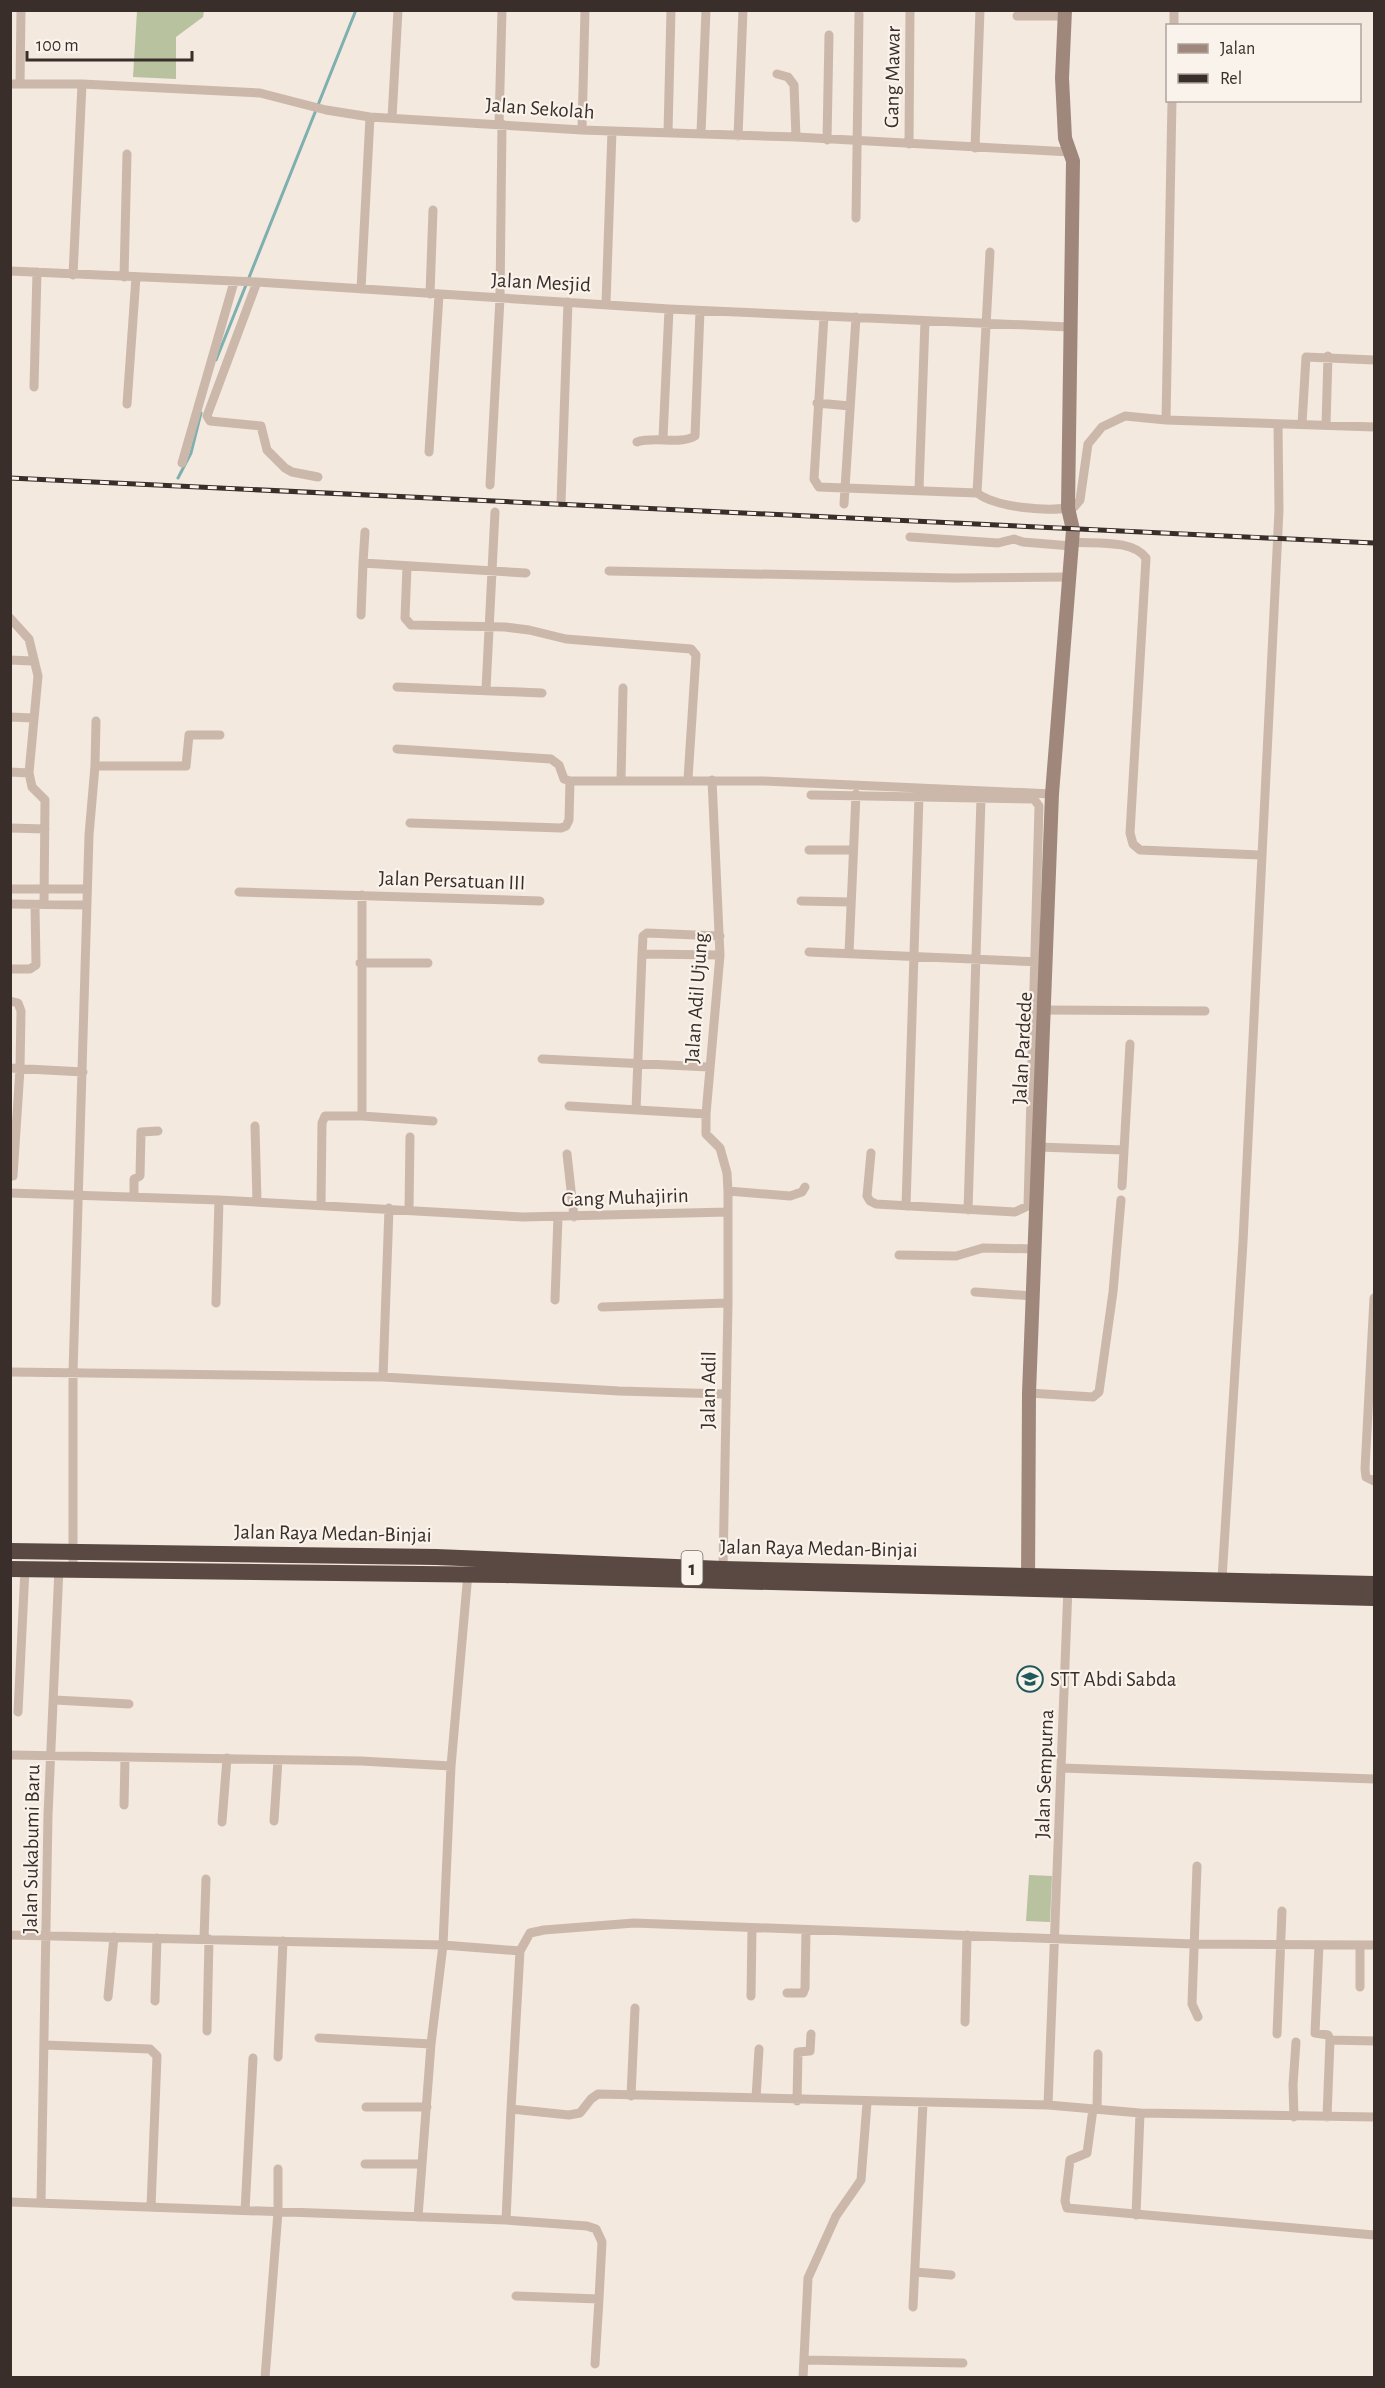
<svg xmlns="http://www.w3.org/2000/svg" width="1385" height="2388" viewBox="0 0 1385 2388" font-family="'Alegreya Sans',sans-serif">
  <rect width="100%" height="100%" fill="#f3e9df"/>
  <path fill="#b8c29f" d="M137,11H204L203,17L176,37V79L133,77Z
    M1029,1875L1052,1876L1050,1922L1026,1921Z"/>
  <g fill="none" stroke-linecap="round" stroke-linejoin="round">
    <path stroke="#7fafaf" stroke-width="3" d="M216,360L356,10
      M178,478L191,453L201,413"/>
    <path stroke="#cbb8ab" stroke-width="9" d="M1017,16H1065
      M1174,26V10
      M777,74L788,77L794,85L796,137
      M10,84H82L260,93L326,110L370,117L582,130L796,137L1070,152
      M20,84L21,10
      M392,118L398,10
      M499,124L502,10
      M582,130L585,10
      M668,132L671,10
      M701,133L706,10
      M738,136L743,10
      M827,140L829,35
      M909,144L910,10
      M975,148L980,10
      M856,218L859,14
      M10,271L257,282L669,309L1069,327
      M73,275L82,84
      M124,277L127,154
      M257,282L207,416L210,421L261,426L267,450L285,468L292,472L318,477
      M361,289L370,117
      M430,294L433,210
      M606,303L612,131
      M824,316L814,479L819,487L977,493C997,508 1049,512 1074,507L1080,500L1088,444L1102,427L1125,416L1166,420L1374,427
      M34,387L37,272
      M817,403L850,406
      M127,404L136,277
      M1166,420L1172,100
      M1302,424L1306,357L1374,360
      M1326,425L1328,356
      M663,438L669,309
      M637,442C655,436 680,445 695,436L700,311
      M429,452L439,295
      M182,463L234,282
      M490,485L500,298L502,124
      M919,489L925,321
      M977,493L990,252
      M561,503L568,302
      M844,504L856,317
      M910,537L998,543L1014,539L1023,542L1071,546
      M1072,542C1094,544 1132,539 1146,558L1130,833L1133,844L1140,850L1260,855
      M363,563L365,532
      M407,566L405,618L411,625L505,627L529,630L566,639L691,649L696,655L688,779
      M609,571L954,578L1069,577
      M361,615L363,563L526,573
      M10,618L29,639L38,676L29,773
      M10,660L32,661
      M397,687L542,693
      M486,689L495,512
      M10,717L33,718
      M397,749L551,759L559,765L564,779L570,781
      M95,766H186L189,735H220
      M10,772L29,773L32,787L45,800L44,904
      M621,780L623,688
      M712,780L720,955L706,1114V1134L720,1148L727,1173L728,1191V1303L723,1569
      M811,795L1034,799L1039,806L1028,1206L1015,1212L876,1204L870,1201L867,1196L871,1153
      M410,823L561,828L566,826L569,820L570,781H764L1052,794
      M10,828L45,829
      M809,850H853
      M10,889H87
      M239,892L540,901
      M801,901L850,902
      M10,904L86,905
      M809,952L1041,962
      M849,953L856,794
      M642,954L643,936L647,933L720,936
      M360,963H428
      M10,969H30L36,965L35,905
      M10,1001L18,1003L21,1011L20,1069L13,1176
      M1046,1010L1205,1011
      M542,1059L709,1067
      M10,1068L83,1072
      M569,1106L706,1114
      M636,1110L642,954L720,955
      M362,1116L433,1121
      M255,1126L257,1202
      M1038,1147L1124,1150
      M567,1154L574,1217
      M1122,1186L1130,1044
      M728,1191L790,1196L802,1192L805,1187
      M10,1193L219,1200L523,1217L728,1212
      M134,1197V1179L140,1176L141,1132L158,1131
      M321,1205L322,1123L325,1116H362V895
      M906,1206L919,796
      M409,1209L410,1137
      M968,1210L981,798
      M899,1255L956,1256L983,1248L1036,1249
      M975,1292L1033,1296
      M1374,1298L1365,1469L1366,1477L1374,1481
      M555,1300L558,1217
      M216,1303L219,1200
      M602,1307L728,1303
      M10,1372L383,1377L619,1391L725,1394
      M383,1377L389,1208
      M1029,1393L1093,1397L1099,1392L1113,1292L1121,1200
      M73,1569V1373L89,835L95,766L96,721
      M1222,1579L1243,1242L1279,510L1278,424
      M55,1700L129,1704
      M18,1712L25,1569
      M10,1755L361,1761L451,1766
      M1062,1768L1374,1779
      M124,1805L125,1758
      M274,1821L278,1760
      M222,1822L227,1758
      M1197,1866L1192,2004L1198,2017
      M10,1935L443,1945L520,1951
      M204,1939L206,1879
      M1319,1945L1315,2033L1328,2035L1330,2040L1327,2117
      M1360,1945V1987
      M787,1993H803L805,1988L806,1930
      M751,1996L752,1929
      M108,1997L114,1937
      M155,2001L157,1938
      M965,2022L967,1935
      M207,2031L209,1939
      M1277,2034L1282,1911
      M319,2038L431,2044
      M1330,2040L1374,2041
      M44,2045L150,2049L157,2056L151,2207
      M278,2057L283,1941
      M631,2096L635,2008
      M756,2098L759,2049
      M797,2101L798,2052L810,2051L811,2034
      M1048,2105L1068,1587
      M366,2107H427
      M511,2109L520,1951L530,1933L544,1930L634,1923L1193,1944L1374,1945
      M1093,2109L1087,2153L1070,2160L1065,2201L1067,2208L1374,2235
      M1097,2109L1098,2054
      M1294,2117L1293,2085L1296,2042
      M365,2164H422
      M10,2202L506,2220
      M41,2203L48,1815L59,1568
      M245,2211L253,2058
      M1136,2215L1140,2113
      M418,2217L431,2044L443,1945L451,1766L468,1573
      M916,2272L951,2275
      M516,2296L599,2299L602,2242L596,2229L587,2226L506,2220L511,2109L569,2115L580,2113L591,2099L598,2094L1048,2105L1140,2113L1374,2117
      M913,2307L923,2103
      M805,2360L963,2363
      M595,2364L599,2299
      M265,2378L278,2212V2169
      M803,2378L808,2278L836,2216L861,2180L867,2103"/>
    <path stroke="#9f877c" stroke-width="14" d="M1028,1586L1029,1393L1052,794L1073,530L1068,508L1073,161L1065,138L1062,78L1065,10"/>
    <path stroke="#5a4842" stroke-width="16" d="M10,1551L436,1557L723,1569L1374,1584
      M10,1569L504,1575L1374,1598"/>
    <g stroke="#392e2a" stroke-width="5">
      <path id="rail" d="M10,478L1374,543"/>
    </g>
    <use href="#rail" stroke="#faf3ec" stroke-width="3" stroke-dasharray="9" stroke-linecap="butt"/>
  </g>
  <defs>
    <g id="university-ring" transform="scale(1.35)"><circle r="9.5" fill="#faf3ec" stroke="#20595a" stroke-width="1.5"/><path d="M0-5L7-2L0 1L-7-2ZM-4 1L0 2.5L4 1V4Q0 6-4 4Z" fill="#20595a"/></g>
  </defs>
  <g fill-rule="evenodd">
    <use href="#university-ring" x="1030" y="1679"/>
  </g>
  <g text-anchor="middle" stroke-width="4.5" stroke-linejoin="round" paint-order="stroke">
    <rect fill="#faf3ec" stroke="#736964" stroke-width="1.5" x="681.5" y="1551" width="21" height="34" rx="4.5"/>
    <g font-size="20" font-weight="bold" fill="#392e2a">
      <text x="692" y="1575">1</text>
    </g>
    <g font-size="21" fill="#392e2a" stroke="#faf3ec">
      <text transform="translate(892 77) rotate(-89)" y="7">Gang Mawar</text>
      <text transform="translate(540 108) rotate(4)" y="7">Jalan Sekolah</text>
      <text transform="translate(541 282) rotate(3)" y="7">Jalan Mesjid</text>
      <text transform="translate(452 880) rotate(2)" y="7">Jalan Persatuan III</text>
      <text transform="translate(696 998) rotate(-86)" y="7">Jalan Adil Ujung</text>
      <text transform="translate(1022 1048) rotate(-87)" y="7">Jalan Pardede</text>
      <text transform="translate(625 1197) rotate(-2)" y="7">Gang Muhajirin</text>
      <text transform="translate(708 1390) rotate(-89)" y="7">Jalan Adil</text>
      <text transform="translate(333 1533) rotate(1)" y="7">Jalan Raya Medan-Binjai</text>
      <text transform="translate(819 1548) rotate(1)" y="7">Jalan Raya Medan-Binjai</text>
      <text transform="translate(1044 1774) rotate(-88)" y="7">Jalan Sempurna</text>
      <text transform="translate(31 1849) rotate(-89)" y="7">Jalan Sukabumi Baru</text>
    </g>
    <g font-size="21" fill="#392e2a" stroke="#faf3ec" text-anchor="start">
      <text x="1050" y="1686">STT Abdi Sabda</text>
    </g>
  </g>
  <rect width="1385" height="2388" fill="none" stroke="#392e2a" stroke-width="24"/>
  <rect x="1166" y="24" width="195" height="78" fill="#faf3ec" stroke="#ada49e" stroke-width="1.5"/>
  <rect x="1178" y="44" width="30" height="9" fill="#9f877c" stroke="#ada49e" stroke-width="1.5"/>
  <text x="1220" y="54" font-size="18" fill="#392e2a">Jalan</text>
  <rect x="1178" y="74" width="30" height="9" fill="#392e2a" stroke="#ada49e" stroke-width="1.5"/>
  <text x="1220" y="84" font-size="18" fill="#392e2a">Rel</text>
  <path d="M27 51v9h165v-9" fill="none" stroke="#392e2a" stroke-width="3"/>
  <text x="36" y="51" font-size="18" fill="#392e2a" stroke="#faf3ec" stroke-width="4.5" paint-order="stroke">100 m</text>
</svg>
